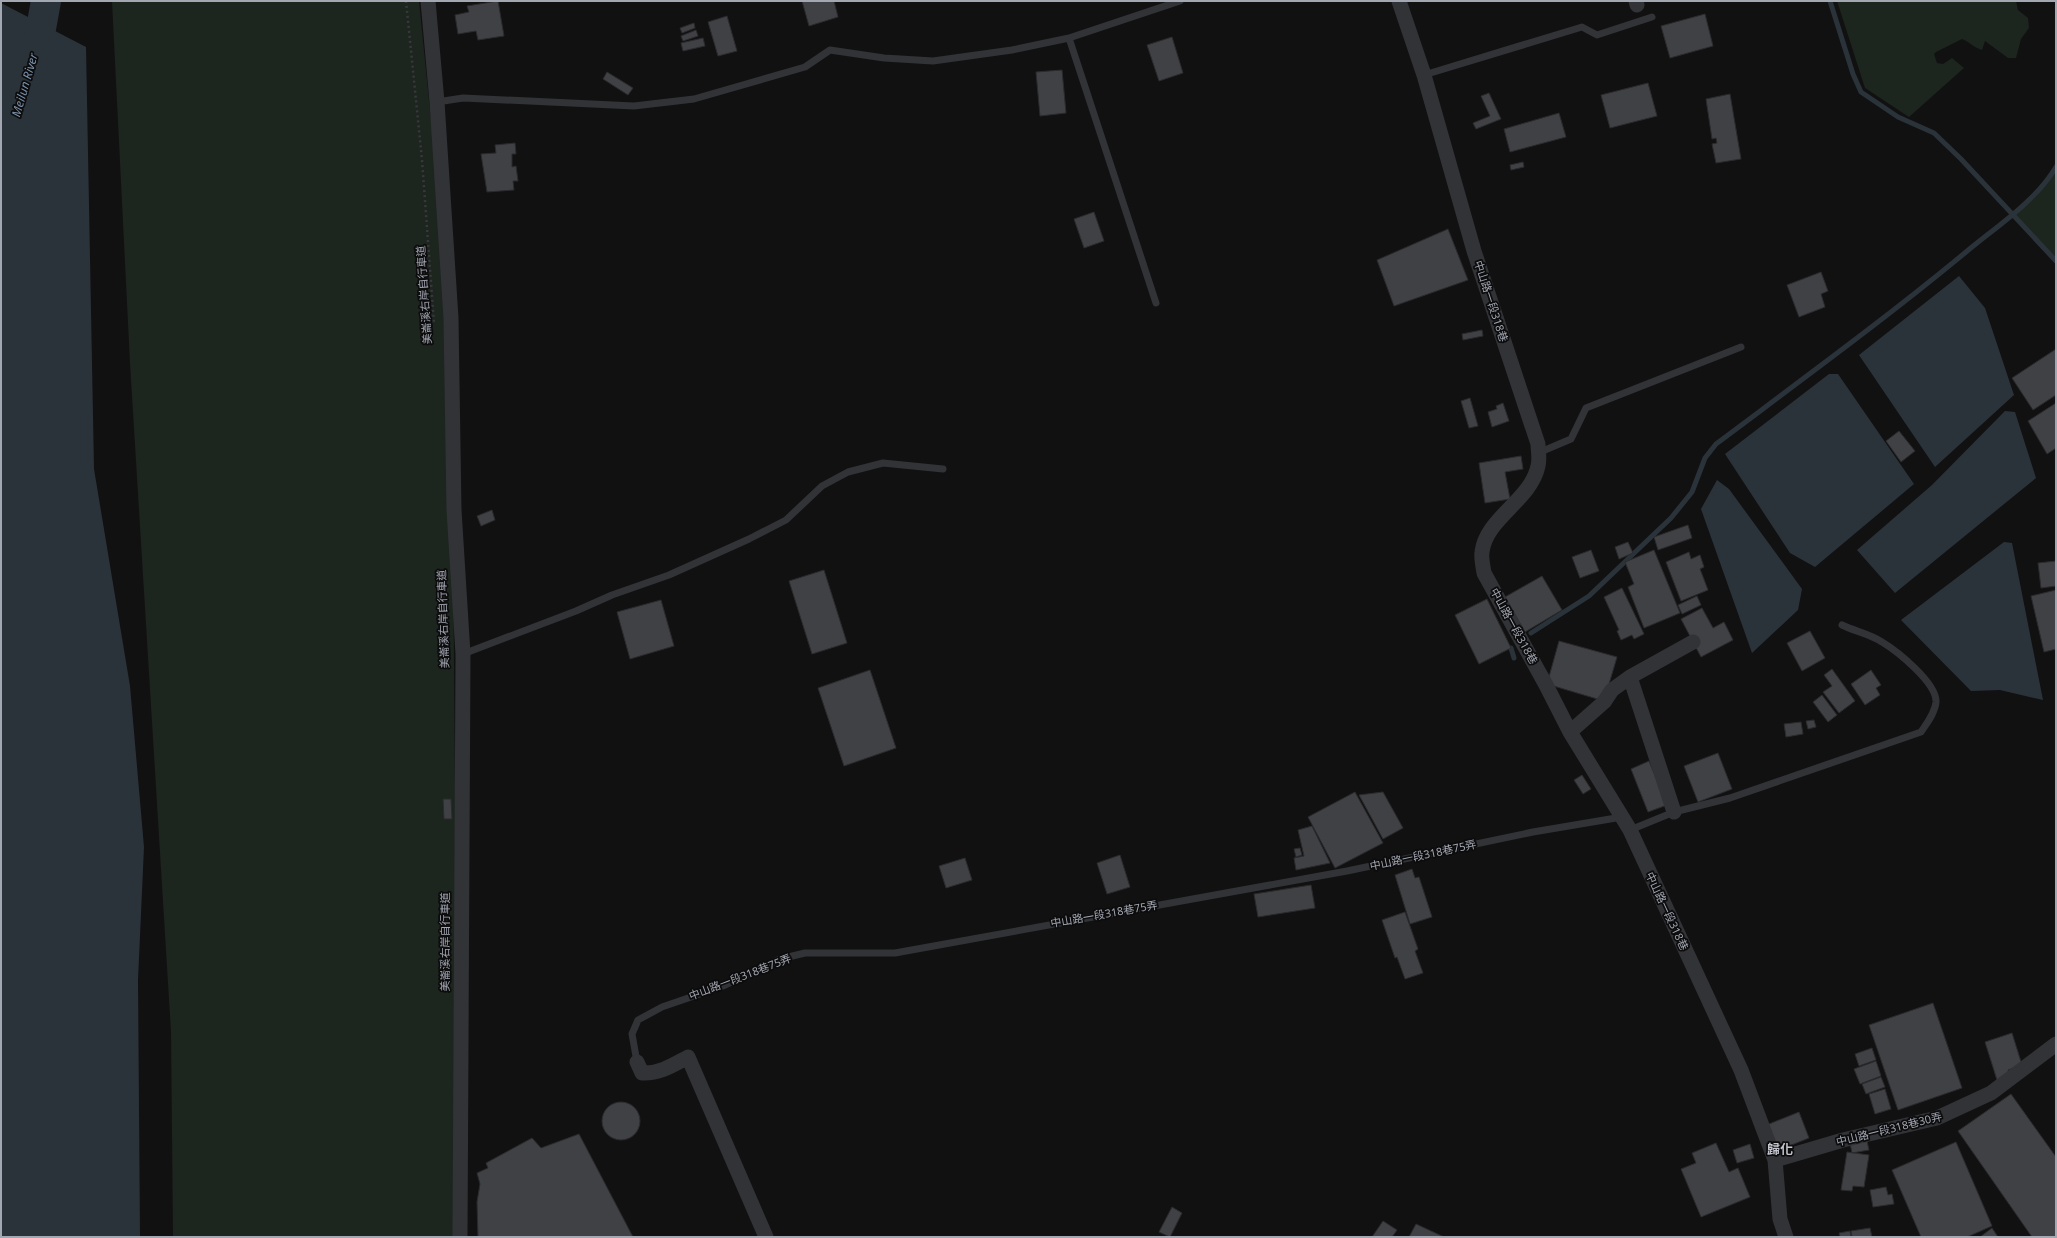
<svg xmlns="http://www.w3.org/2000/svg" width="2057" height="1238" viewBox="0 0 2057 1238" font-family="'Noto Sans','Noto Sans TC',sans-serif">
  <rect width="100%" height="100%" fill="#111112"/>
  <path fill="#1d251f" d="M112,1H419L451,318L459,1237H173L171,1032L130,363Z
    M1837,1H2016L2018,10L2028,18L2029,28L2021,39L2016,58H2008L1985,41L1982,50C1974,48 1970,42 1962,39L1936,52L1934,54L1937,63L1943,64L1952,58L1964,68L1909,117L1865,88Z
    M2056,167V261L2011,214L2050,176Z"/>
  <path fill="#2b333a" d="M1,3L86,47L94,469L130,686L144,847L138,980L140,1237H1Z
    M1959,276L1985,308L2014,395L1935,467L1859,355Z
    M1829,374H1838L1914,484L1815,567L1790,553L1725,454Z
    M2005,411L2015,412L2036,478L1895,593L1857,550L1932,485Z
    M1717,480L1729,489L1802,589L1798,610L1752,653L1701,509Z
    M2004,542L2012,543L2043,700L2000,690L1971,691L1901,620Z"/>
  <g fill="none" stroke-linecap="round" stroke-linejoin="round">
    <path stroke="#2b333a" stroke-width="5" d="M1830,1L1853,74L1861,92L1898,117L1934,133L1961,159L2056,261
      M1531,633L1589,596L1671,518L1692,492L1705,458L1716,444C1800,381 1885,319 1966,252C1997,226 2035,202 2056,167
      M1511,648L1514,658"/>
    <path stroke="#2b333a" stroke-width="30" d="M32,63L40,34L46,1"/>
  </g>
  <path fill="#404145" stroke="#2b2b2e" d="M498,1L504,36L478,40L476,31L458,34L455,15L469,12L467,6Z
    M802,1H834L838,17L809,26Z
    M1705,14L1713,46L1670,58L1661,26Z
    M727,16L737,51L718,56L708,22Z
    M694,23L695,28L682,33L680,28Z
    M696,30L698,36L683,41L681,36Z
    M1172,37L1183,73L1159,81L1147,45Z
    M703,38L705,46L683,51L681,43Z
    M1062,70L1066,113L1040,116L1036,72Z
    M607,72L633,88L628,95L603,79Z
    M1648,83L1657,116L1610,128L1601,95Z
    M1489,93L1501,119L1476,129L1473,123L1490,116L1481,96Z
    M1730,94L1741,159L1716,163L1712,144L1717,143L1716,138L1712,139L1706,99Z
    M1559,113L1566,137L1510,152L1504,129Z
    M515,143L516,154H512V167L516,166L518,181H513L514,190L487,192L481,154L496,153L495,145Z
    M1523,162L1524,167L1511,170L1510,165Z
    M1094,212L1104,241L1084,248L1074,219Z
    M1448,229L1468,280L1394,306L1377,260Z
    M1821,272L1828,291L1821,294L1825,307L1799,317L1787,285Z
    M1482,330L1483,336L1463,340L1462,334Z
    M2056,349V395L2033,410L2012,378Z
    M1470,398L1478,426L1469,428L1461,401Z
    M1503,403L1509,421L1492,427L1488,412L1497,409L1496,406Z
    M2056,403V448L2047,454L2028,421Z
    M1899,431L1915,451L1901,462L1886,441Z
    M1521,456L1523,469L1505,472L1510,499L1485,503L1479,463Z
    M492,510L495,520L481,526L477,516Z
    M1688,525L1692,538L1658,550L1654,537Z
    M1628,542L1633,553L1619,559L1615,547Z
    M1591,550L1599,571L1580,578L1572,557Z
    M1654,550L1680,613L1644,628L1628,587L1634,584L1625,562Z
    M1689,552L1691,559L1700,555L1704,567L1700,569L1708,590L1681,601L1666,562Z
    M2056,561V586L2041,588L2038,563Z
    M824,570L847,643L812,654L789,581Z
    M1542,576L1562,610L1525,632L1505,597Z
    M1622,588L1644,634L1634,639L1632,635L1621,640L1617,631L1619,630L1604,597Z
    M2056,590V649L2044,652L2031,596Z
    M1697,596L1701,605L1682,614L1678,605Z
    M1487,599L1511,648L1479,664L1455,615Z
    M661,600L674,646L630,659L617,612Z
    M1702,608L1713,628L1724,622L1733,640L1701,657L1681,619Z
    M1810,631L1825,658L1802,671L1787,643Z
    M1559,641L1617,657L1604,701L1547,684Z
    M1832,669L1855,701L1839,713L1823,692L1832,686L1824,675Z
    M870,670L896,748L844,766L818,688Z
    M1871,670L1881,685L1876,688L1880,695L1865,705L1851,684Z
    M1822,695L1837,715L1828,722L1813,702Z
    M1814,720L1816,727L1808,729L1806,721Z
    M1801,722L1803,734L1786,737L1784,724Z
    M1718,753L1732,789L1698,802L1684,766Z
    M1649,761L1667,805L1648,812L1631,769Z
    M1582,775L1591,789L1583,794L1574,780Z
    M1355,792L1383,843L1335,868L1308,817Z
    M1383,792L1403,828L1383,839L1359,795Z
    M443,799H451L452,819H444Z
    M1312,826L1330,863L1296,870L1294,858L1304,856L1298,830Z
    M1300,848L1302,855L1296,857L1294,849Z
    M1120,855L1130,887L1107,894L1097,863Z
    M965,858L972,880L946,888L939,866Z
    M1412,869L1415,878L1419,877L1432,917L1410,924L1395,875Z
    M1311,885L1315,908L1258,917L1254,894Z
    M1405,912L1418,949L1415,951L1423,973L1405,979L1397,957L1395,958L1382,920Z
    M1933,1003L1962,1088L1898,1110L1869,1025Z
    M2012,1033L2022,1065L2008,1070L2010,1076L1997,1080L1985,1042Z
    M1872,1048L1876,1060L1859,1066L1855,1054Z
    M1876,1061L1881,1076L1860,1084L1854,1069Z
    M1881,1077L1885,1087L1866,1094L1862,1084Z
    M1885,1089L1891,1109L1875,1114L1869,1094Z
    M2011,1094L2056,1157V1237H2032L1958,1131Z
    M602 1121a19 19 0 1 1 38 0a19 19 0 1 1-38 0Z
    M1799,1112L1809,1138L1774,1152L1764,1126Z
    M579,1134L633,1237H478L477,1202L480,1184L477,1173L488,1168L486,1163L532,1138L541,1148Z
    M1867,1141L1869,1150L1852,1153L1850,1143Z
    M1956,1142L1992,1226L1967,1237H1921L1892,1170Z
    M1716,1143L1729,1172L1738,1168L1750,1197L1701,1217L1681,1169L1696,1163L1692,1153Z
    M1750,1144L1754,1158L1737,1163L1733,1150Z
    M1847,1152L1869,1155L1864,1187L1853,1186L1852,1191L1841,1190Z
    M1886,1187L1888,1195L1892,1194L1894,1204L1873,1207L1870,1190Z
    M1172,1207L1182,1213L1170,1237L1159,1232Z
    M1383,1221L1397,1230L1392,1237H1372Z
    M1416,1224L1444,1237H1409Z
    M1870,1228L1872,1237H1852L1851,1231Z
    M1992,1228L1998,1237H1980Z
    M1850,1231L1851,1237H1840L1839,1233Z"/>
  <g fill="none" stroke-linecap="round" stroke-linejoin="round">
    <path stroke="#38393e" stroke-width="2.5" stroke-dasharray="2 3" stroke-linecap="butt" d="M406,1L422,160L434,323"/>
    <path stroke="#323337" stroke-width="7" d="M1069,38L1156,303
      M1424,75L1582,27L1597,35L1652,17
      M437,102L463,98L634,106L694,99L805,67L830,50L884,58L933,61L1012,50L1069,38L1180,1
      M1538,453L1571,439L1586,408L1741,347
      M463,654L576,611L612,595L669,575L749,539L786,520L822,486L848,472L883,463L943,469
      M1630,830L1674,812L1730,798L1921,732C1927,723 1935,713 1936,702C1937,683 1897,651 1882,642C1870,634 1854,631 1842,625
      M637,1062L632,1034L638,1020L662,1007L723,986L780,959L805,953H895L1347,871L1533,832L1622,817"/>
    <path stroke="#323337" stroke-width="15" d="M428,1L437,102L451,318L454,510L463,654L460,1237
      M1399,1L1424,75L1474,251L1538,444C1538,451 1540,459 1538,466C1531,500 1486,518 1482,552C1481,558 1483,566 1484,573L1546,685L1570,732L1630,830L1741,1070L1775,1160L1780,1219L1786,1237
      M1636,1L1637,5
      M1630,677L1674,812
      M1570,732L1604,702L1612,690L1630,677L1693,642
      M637,1062L642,1073C659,1074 673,1065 688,1057L766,1237
      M1775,1160L1843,1140L1937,1118L1991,1093L2056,1044"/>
  </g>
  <g text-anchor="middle" stroke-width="3.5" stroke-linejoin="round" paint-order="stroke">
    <g font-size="11" fill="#a3a7b2" stroke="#0c0c0d">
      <text transform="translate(424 295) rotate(-94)" y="4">美崙溪右岸自行車道</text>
      <text transform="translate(1491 301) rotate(72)" y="4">中山路一段318巷</text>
      <text transform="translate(443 619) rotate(-92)" y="4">美崙溪右岸自行車道</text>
      <text transform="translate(1514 626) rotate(61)" y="4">中山路一段318巷</text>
      <text transform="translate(1423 855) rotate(-12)" y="4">中山路一段318巷75弄</text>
      <text transform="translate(1667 911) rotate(65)" y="4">中山路一段318巷</text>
      <text transform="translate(1104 914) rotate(-10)" y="4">中山路一段318巷75弄</text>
      <text transform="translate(445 942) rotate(-90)" y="4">美崙溪右岸自行車道</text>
      <text transform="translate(740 977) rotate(-21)" y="4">中山路一段318巷75弄</text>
      <text transform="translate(1889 1129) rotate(-14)" y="4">中山路一段318巷30弄</text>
    </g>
    <g font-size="12" font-style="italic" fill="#7b92ac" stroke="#0c0c0d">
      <text transform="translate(25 85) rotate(-74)" y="4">Meilun River</text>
    </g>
    <g font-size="13" font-weight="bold" fill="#c4c6cf" stroke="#0c0c0d">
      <text x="1780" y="1154">歸化</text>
    </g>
  </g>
  <rect width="2057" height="1238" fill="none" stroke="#a3a7b2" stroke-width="4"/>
</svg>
